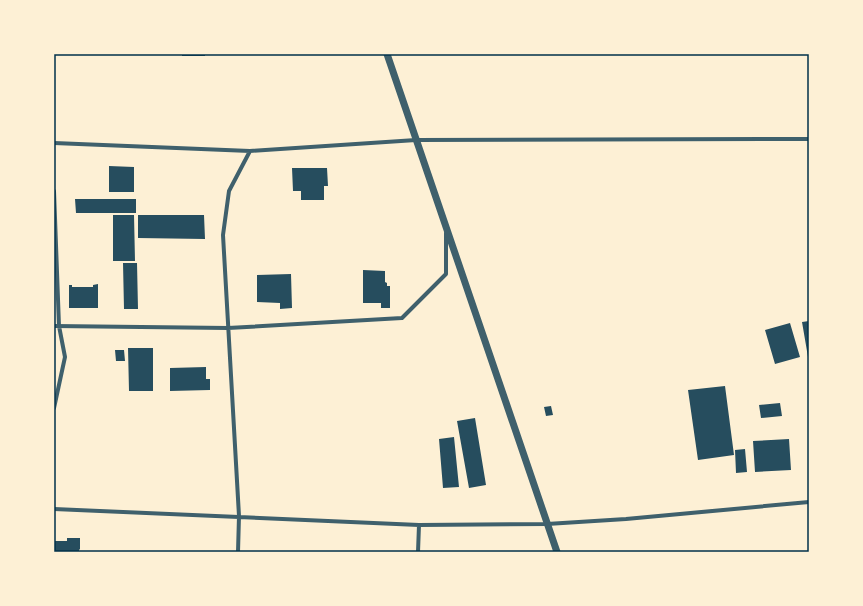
<svg xmlns="http://www.w3.org/2000/svg" width="863" height="606" viewBox="0 0 863 606" font-family="'Nunito Sans',sans-serif">
  <rect width="100%" height="100%" fill="#fdf0d5"/>
  <path fill="#264d5e" d="M182,54H205V56H182Z
    M109,166L134,167V192H109Z
    M292,168H327L328,186H324V200H301V191H293Z
    M75,199H136V213H76Z
    M113,215H134L135,261H113Z
    M138,215H204L205,239L138,238Z
    M123,263H137L138,309H124Z
    M363,270L385,271V282L387,283V286H390V308H381V303H363Z
    M291,274L292,308L280,309V303L257,302V275Z
    M98,284V308H69V285H72V287H93V285Z
    M809,321V357H808L802,322Z
    M790,323L800,357L775,364L765,330Z
    M128,348H153V391H129Z
    M115,350H124L125,361H116Z
    M206,367V379H210V390L170,391V368Z
    M725,386L734,455L698,460L688,390Z
    M780,403L782,416L761,418L759,405Z
    M551,406L553,415L546,416L544,407Z
    M475,418L486,485L469,488L457,421Z
    M454,437L459,487L443,488L439,439Z
    M789,439L791,470L755,472L753,441Z
    M745,449L747,472L736,473L735,450Z
    M67,538H80V550L79,549V552H54V541H67Z"/>
  <g fill="none" stroke-linecap="round" stroke-linejoin="round">
    <path stroke="#3f606c" stroke-width="4" d="M54,143L250,151L416,140L809,139
      M54,191L59,326L65,357L54,408
      M54,326L228,328L402,318L446,274V233
      M54,509L419,525L547,524L626,519L809,502
      M238,552L239,516L223,235L229,191L250,151
      M418,552L419,525"/>
    <path stroke="#3f606c" stroke-width="7" d="M387,54L557,552"/>
  </g>
  <rect width="863" height="606" fill="none" stroke="#fdf0d5" stroke-width="110"/>
  <rect x="55" y="55" width="753" height="496" fill="none" stroke="#003049" stroke-width="1.5"/>
</svg>
